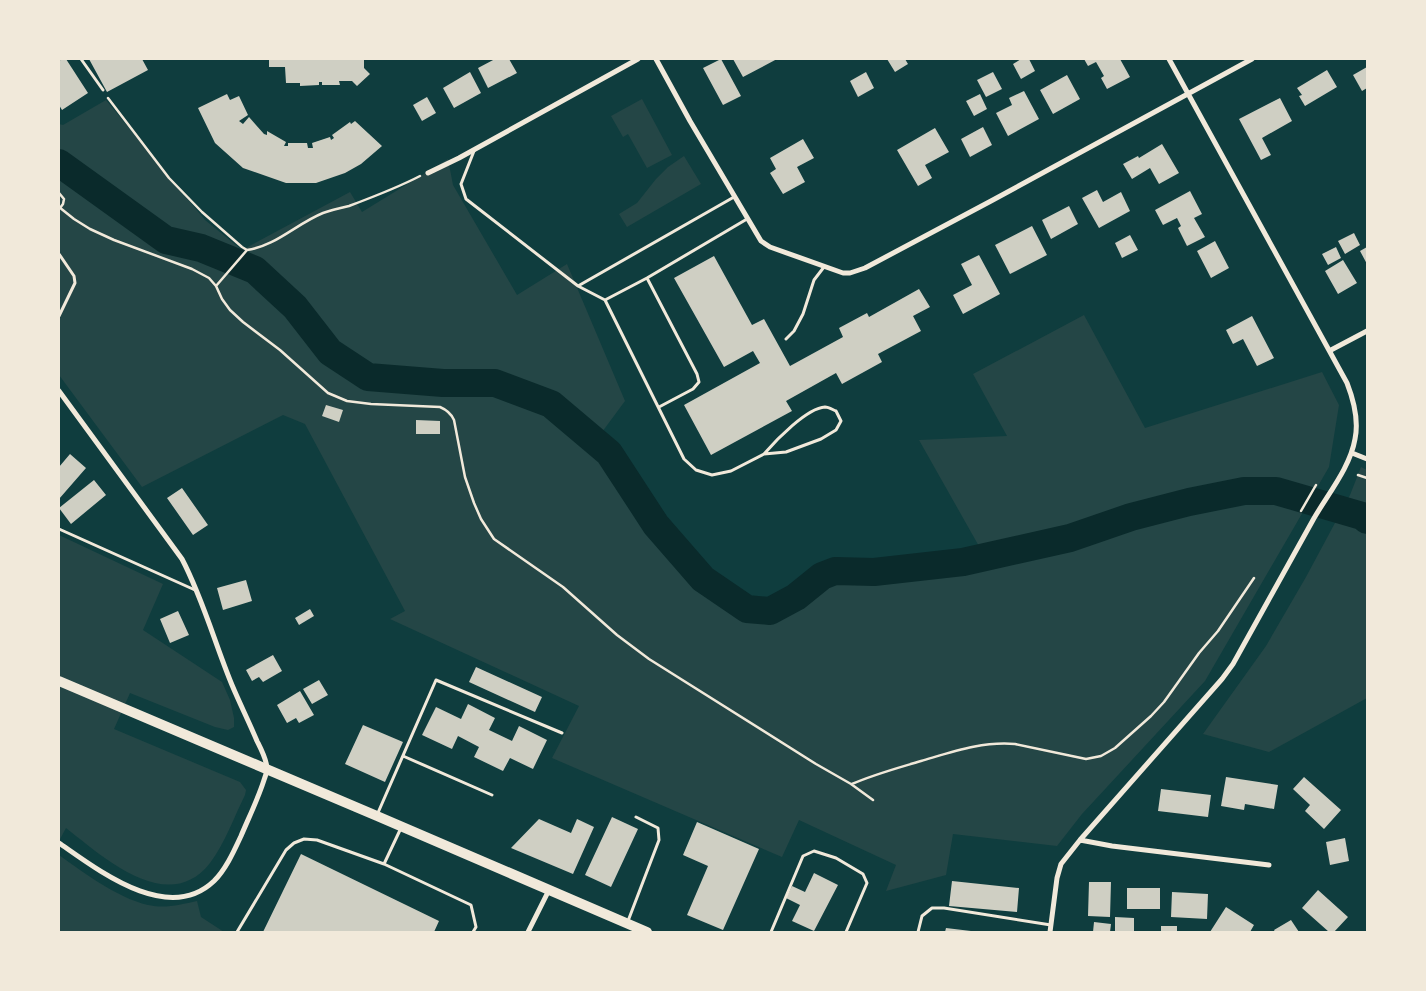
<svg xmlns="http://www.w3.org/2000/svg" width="1426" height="991" viewBox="0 0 1426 991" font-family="Jost,sans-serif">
  <rect width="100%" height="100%" fill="#0f3d3e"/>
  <path fill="#244646" d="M642,99L672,155L647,168L628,134L623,137L611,116Z
    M106,100L205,220L242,250L350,192L362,212L448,159L453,185L517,295L567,264L625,401L588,451L612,470L649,526L695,585L723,608L746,617L774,619L790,611L816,590L838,580L869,577L917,579L988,565L980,548L919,440L1007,436L973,374L1084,315L1145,428L1322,372L1339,405L1329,467L1205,681L1082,814L1057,846L953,834L946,875L886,891L896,865L799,820L782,857L552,758L579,706L390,619L405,611L305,424L283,415L142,487L59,375V124L63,125Z
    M684,156L701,184L627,227L619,214L637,203L656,179L668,167Z
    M1361,467L1367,470V698L1269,752L1203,734L1266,646L1306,577L1350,495Z
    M59,535L163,584L143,630L222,682L230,700L234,718V727L228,730L215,727L130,693L114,729L240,782L246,790L245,795C234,817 225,843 210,863C168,917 102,856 66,828L59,841Z
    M59,855C84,873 123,902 154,906C168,908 183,904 197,901L201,917L224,932H59Z"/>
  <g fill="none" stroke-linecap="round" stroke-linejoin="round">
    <path stroke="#0a2a2b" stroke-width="28" d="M59,163L166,240L201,248L255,270L295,307L330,352L368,377L443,383H495L551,404L609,453L656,525L703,579L747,609L770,611L796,597L822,576L835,571L874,572L963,562L1070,538L1131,517L1189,502L1244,491H1276L1362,516L1367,520"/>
  </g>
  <path fill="#cfcfc3" d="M62,59H66L88,93L62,110L59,105V61Z
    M89,59H142L148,70L107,92Z
    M269,59H364V68L370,74L357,86L352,81H339L340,85H322V82H319V85L300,86V83H286L285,67H269Z
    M495,59H509L517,73L488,88L478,68Z
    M721,59L741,96L723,105L703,68Z
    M733,59H777L743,77Z
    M887,59H905L908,64L895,72Z
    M1021,59H1029L1035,71L1021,79L1013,64Z
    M1084,59H1120L1130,77L1107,89L1101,78L1104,76L1096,62L1088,66Z
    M1367,67V88L1362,91L1353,75Z
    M1327,70L1337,87L1305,106L1299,96L1302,95L1297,88Z
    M470,72L481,93L454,108L443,88Z
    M866,72L874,88L858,97L850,81Z
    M993,72L1002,89L986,97L977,80Z
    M1067,75L1080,99L1053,114L1040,90Z
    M1024,91L1039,119L1008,136L996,113L1012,105L1009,98Z
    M227,94L230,100L239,96L248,115L239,121L243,124L249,117L264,134L267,135V131L286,142L284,146H288V143H307L308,148H313L312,143L330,137L331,140L334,138L332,135L350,122L351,124L355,121L382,146L361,164L345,173L316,183H286L243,168L215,143L198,108Z
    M980,94L987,109L974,116L966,101Z
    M427,97L436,113L422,121L413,105Z
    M1280,98L1292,121L1262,138L1271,155L1261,160L1239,119Z
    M983,127L992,145L970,157L961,139Z
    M935,128L949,152L925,165L932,178L918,186L897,150Z
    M803,139L814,158L797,167L805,182L783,194L770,173L776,169L770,158Z
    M1162,144L1179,173L1159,184L1150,168L1132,179L1123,164L1138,156L1139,158Z
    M1097,190L1103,202L1121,192L1130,211L1099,228L1082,198Z
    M1190,191L1202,214L1194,218L1205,237L1187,246L1178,228L1181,226L1177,218L1163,225L1155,210Z
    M1069,206L1078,224L1051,239L1042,220Z
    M1032,226L1047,255L1010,274L995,245Z
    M1354,233L1360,245L1345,254L1338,241Z
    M1130,235L1138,250L1122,258L1115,243Z
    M1215,241L1229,268L1211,278L1197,251Z
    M1336,247L1341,258L1328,265L1322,254Z
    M1367,247V264L1360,251Z
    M979,255L1000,294L963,314L953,295L972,285L961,264Z
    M714,256L752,325L764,319L790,366L843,337L839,328L867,313L869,317L919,289L930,307L913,316L921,331L878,354L882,362L842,384L836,373L786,401L792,411L711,455L684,405L760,363L753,351L724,367L674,278Z
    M1343,260L1357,283L1338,294L1325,271Z
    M1252,316L1274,358L1257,366L1243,339L1233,344L1226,330Z
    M326,405L343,410L339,422L322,416Z
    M416,420L440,421V434H416Z
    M70,454L86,468L59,499V467Z
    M94,480L106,495L71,524L59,508Z
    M182,488L208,525L193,535L167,498Z
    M246,580L252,601L223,610L217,588Z
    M310,609L314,616L299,625L295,618Z
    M178,611L189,635L170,643L160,619Z
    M273,655L282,671L263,682L259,677L252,681L246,670Z
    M476,667L542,697L535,712L469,682Z
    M319,680L328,695L312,704L303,689Z
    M300,691L314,715L299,723L296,718L287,723L277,705Z
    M468,704L495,718L489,730L512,741L519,726L547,740L533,769L510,758L503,771L474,757L479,747L458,736L452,749L422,735L436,707L461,719Z
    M363,725L403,742L385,782L345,764Z
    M1226,777L1278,785L1274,809L1245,804L1244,810L1221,806Z
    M1304,777L1341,810L1324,829L1305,811L1310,805L1293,789Z
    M1161,789L1211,795L1208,817L1158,811Z
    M612,817L638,829L611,887L585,875Z
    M539,819L571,833L577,819L594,827L573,874L511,848Z
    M697,822L759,849L723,930L687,915L708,866L683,855Z
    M1345,838L1349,861L1330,865L1326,842Z
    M301,854L439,921L434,932H263Z
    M814,873L838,885L814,931L792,921L800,905L786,898L792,886L805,892Z
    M952,881L1019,888L1017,912L949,906Z
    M1089,882H1111L1110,917L1088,916Z
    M1127,888H1160V909H1127Z
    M1318,890L1348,917L1334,932H1329L1302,908Z
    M1172,892L1208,894L1207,919L1171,917Z
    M1226,907L1254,925L1250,932H1210Z
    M1115,917L1134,918V932H1115Z
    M1291,920L1299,932H1275L1274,930Z
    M1094,922L1111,924L1110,932H1093Z
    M1161,926H1177V932H1161Z
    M946,928L971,931V932H945Z"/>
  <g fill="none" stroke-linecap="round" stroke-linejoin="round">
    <path stroke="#f1e9da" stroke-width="2.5" d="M108,98L169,178L202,212L242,247L247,250C276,246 296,224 323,213C331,210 340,208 349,206C373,197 397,188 420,176
      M59,193L64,199L63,204L60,208
      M59,207L74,219L90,229L114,240L192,269L209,278L216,286L222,299L230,310L243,322L280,350L328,393L347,401L371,404L440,407C447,410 451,413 454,420L465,477L474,503L481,519L494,539L563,587L617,635L649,659L816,764L851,784L873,800
      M216,286L247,250
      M1358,475L1367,478
      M1301,511L1316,485
      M852,784C875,774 898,768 921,761C952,752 983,741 1015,744L1086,759L1101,756L1115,748L1151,716L1164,702L1199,653L1218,631L1254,578"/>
    <path stroke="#f1e9da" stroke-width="3" d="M81,59L103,90
      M474,151L461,184L466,199L578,286L734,197
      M59,254L74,276L75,283L59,316
      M647,278L697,374L699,382L693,389L659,407
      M578,286L605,300L684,459L696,470L712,475L731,471L764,454L786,452L821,439L836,430L841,421L836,411C833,410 829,407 825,407C807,408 776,440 764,454
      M605,300L647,278L747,219
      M786,339L794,331L803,314L814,280L824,267
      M59,529L195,590
      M403,756L492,795
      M377,815L436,680L562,733
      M384,864L471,905L476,927L473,932
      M628,921L659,840L658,828L636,817
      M237,932L286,850L294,843L304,839L317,840L384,864L401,828
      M771,932L803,856L814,851L836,858L863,874L867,883L846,932
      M918,932L922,916L932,908H944L1051,925"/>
    <path stroke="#f1e9da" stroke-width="5" d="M656,59L690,121L761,241L770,247L843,273H850L865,268L991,201L1252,59
      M428,173L459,158L638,59
      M1331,350L1367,331
      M59,391L182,559C203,599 215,644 232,685C240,704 249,722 257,741C261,749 267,760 267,769C267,772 265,777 264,780C258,799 249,817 241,836C234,851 226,869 214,881C168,925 98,870 59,843
      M1352,453L1367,459
      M1080,840L1112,846L1269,865
      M528,932L549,890
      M1050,932L1057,878L1061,864L1080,840L1222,679L1233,664C1260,616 1286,568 1313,520C1327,495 1350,468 1355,439C1359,420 1354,401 1347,383L1169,59"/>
    <path stroke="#f1e9da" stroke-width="10" d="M59,681L377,816L647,932"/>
  </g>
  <rect width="1426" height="991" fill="none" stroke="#f1e9da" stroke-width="120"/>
</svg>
